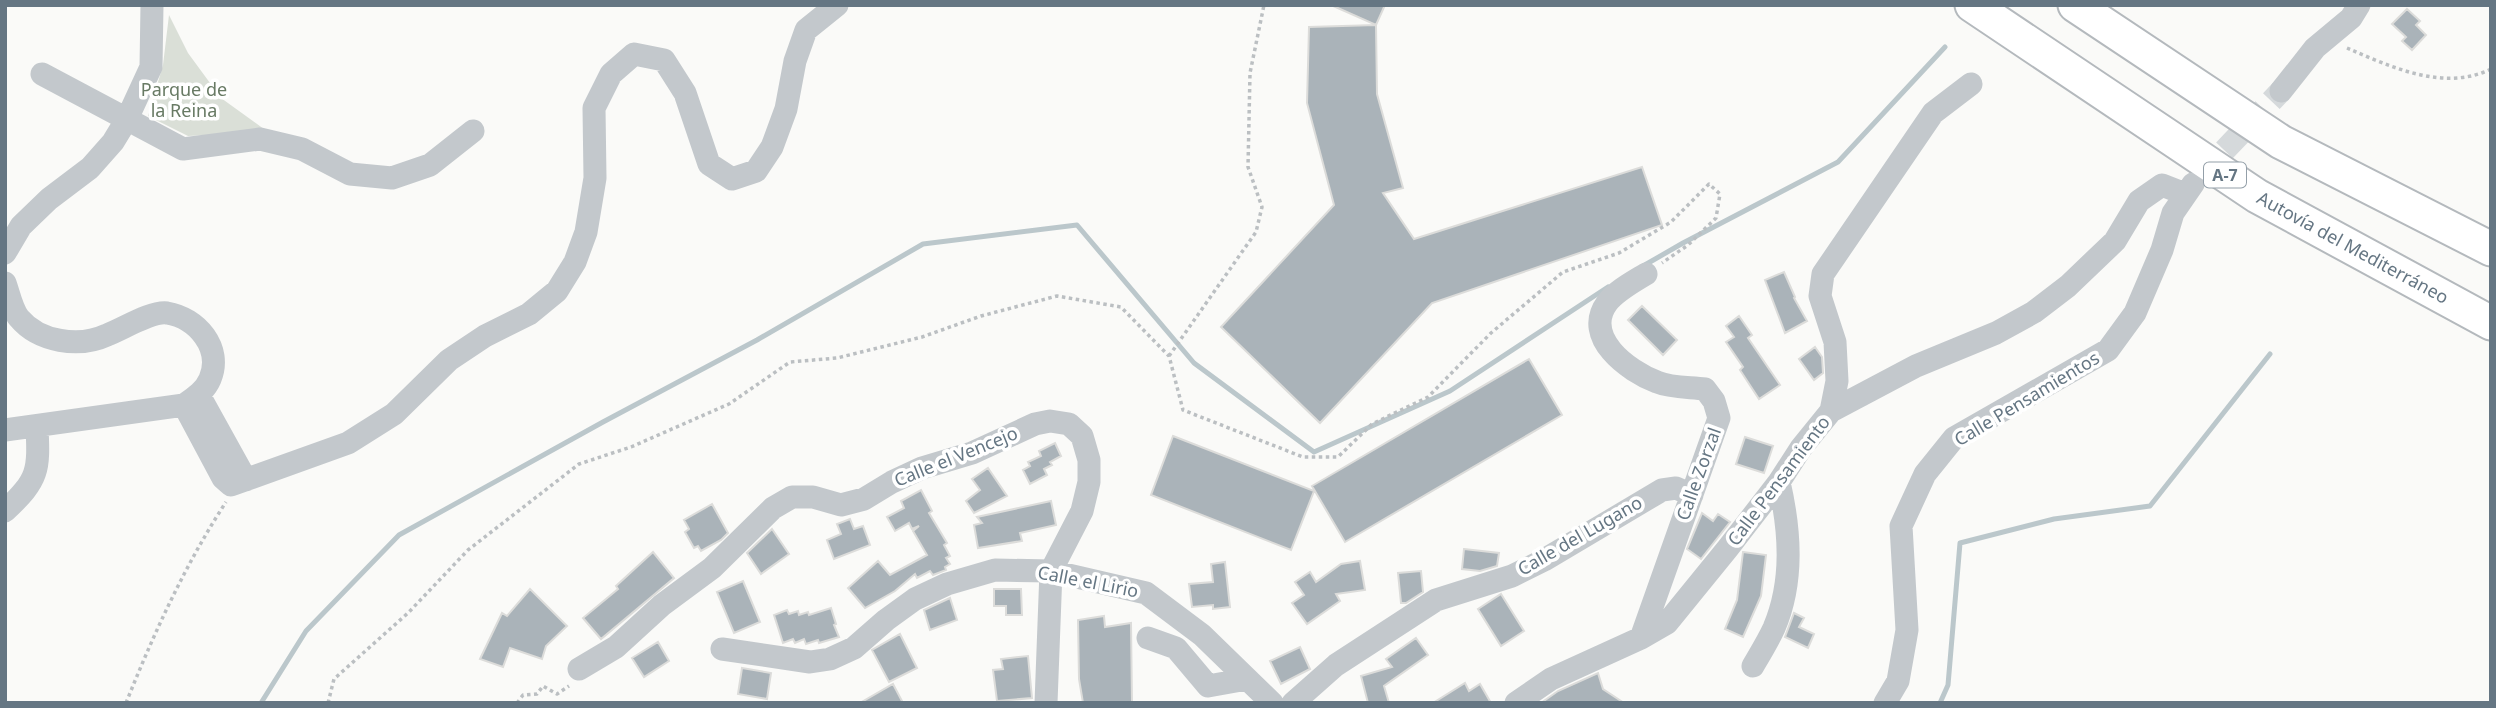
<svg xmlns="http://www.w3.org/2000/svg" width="2496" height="708" viewBox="0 0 2496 708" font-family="'Noto Sans',sans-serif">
  <rect width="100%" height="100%" fill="#fafaf8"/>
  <path fill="#dadfd7" d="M169,15L188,53L221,98L268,132L188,136L148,116L163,65Z"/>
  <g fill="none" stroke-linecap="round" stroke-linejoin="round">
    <path stroke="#bbc7cb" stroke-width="5" d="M1643,266L1683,243L1838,162L1945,47
      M261,703L306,631L399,535L603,422L757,340L923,244L1077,225L1194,363L1314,452L1450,391L1608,287
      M1940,703L1948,685L1960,543L2054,519L2150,506L2270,354"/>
  </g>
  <path fill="#aab3b9" stroke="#dcdcda" stroke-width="2" d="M1331,5H1385L1376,25Z
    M2407,9L2420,21L2416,25L2426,35L2412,50L2402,41L2406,37L2392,24Z
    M1376,25L1377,94L1403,188L1383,193L1414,239L1642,167L1662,225L1432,303L1320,423L1221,327L1334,205L1307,103L1309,27Z
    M1784,272L1795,297L1794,298L1807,321L1785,333L1765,280Z
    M1642,306L1677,340L1663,355L1628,320Z
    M1739,316L1752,335L1748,338L1780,385L1759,399L1740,370L1743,367L1726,342L1734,337L1726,326Z
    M1815,347L1822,357L1823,373L1814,380L1799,359Z
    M1529,359L1562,415L1345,542L1312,486Z
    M1173,436L1314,491L1291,550L1151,495Z
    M1745,437L1773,446L1764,473L1736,464Z
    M1055,443L1061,456L1050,462L1052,465L1044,469L1047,475L1030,484L1023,470L1030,466L1028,462L1041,456L1039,451Z
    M988,468L1007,496L974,513L966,501L980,490L972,479Z
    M921,490L932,511L929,513L947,543L944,545L950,556L946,558L950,564L945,567L946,570L933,575L930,571L917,578L915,574L895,591L865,608L848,588L878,561L890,575L927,555L913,531L919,526L912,529L909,523L895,531L887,517L904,508L901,501Z
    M1051,501L1056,525L1020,533L1022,541L978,548L974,525L982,523L977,517Z
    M712,504L728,533L721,540L701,551L698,546L694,548L685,532L689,529L684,520Z
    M1702,513L1713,521L1718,514L1730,522L1701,559L1687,549Z
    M850,519L854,529L863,526L870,545L834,559L827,540L841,534L837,524Z
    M772,529L789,554L761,574L747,553Z
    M1464,549L1499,553L1497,566L1480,571L1462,569Z
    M653,552L674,578L601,639L583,618L618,589L616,586Z
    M1743,552L1766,555L1761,596L1743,637L1725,629L1737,600Z
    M1360,561L1365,590L1336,594L1340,601L1307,624L1292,603L1304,595L1295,582L1310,572L1316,582L1341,564Z
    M1225,562L1230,607L1213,609V605L1192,607L1189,584L1213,582L1211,564Z
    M1421,571L1423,592L1406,603H1401L1398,573Z
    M743,581L760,622L734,633L717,592Z
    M530,589L567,626L546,646L542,659L510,648L503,667L480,659L502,613L507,616Z
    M994,589H1021L1022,615H1006V606H994Z
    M1501,594L1524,631L1501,646L1478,609Z
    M950,598L957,620L930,630L924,610Z
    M831,608L836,624L834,625L839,637L819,643L818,640L806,644L804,639L795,643L793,639L783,643L774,615L787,610L789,614L798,611L799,615L808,612L809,615Z
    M1794,613L1804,618L1799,627L1814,634L1808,648L1785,637Z
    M1104,616L1105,627L1131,623L1132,703H1083L1079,679L1078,620Z
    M900,634L917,668L889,682L872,650Z
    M1416,638L1428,655L1384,686L1389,703H1368L1361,676L1392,667L1386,659Z
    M658,642L669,661L644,677L632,658Z
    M1300,647L1310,669L1281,684L1270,661Z
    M1028,656L1032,698L997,701L993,670L1003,669L1001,659Z
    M742,668L771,673L767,699L738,694Z
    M1598,673L1603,689L1624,703H1541L1558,691Z
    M1465,683L1469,691L1480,684L1491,703H1433Z
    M893,684L903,703H860Z"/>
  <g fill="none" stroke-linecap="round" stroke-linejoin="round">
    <path stroke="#d5d9db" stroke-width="23" stroke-dasharray="23 11" stroke-linecap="butt" d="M2201,175L2281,91"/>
    <g stroke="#b4b9bd" stroke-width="37">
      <g id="highway">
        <path id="s1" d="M1972,5L2257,196L2491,323"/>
        <path d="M2075,5L2281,142L2491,249"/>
      </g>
    </g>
    <path stroke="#bbbfc2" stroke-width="3.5" stroke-dasharray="3.5 3.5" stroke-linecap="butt" d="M2347,48C2391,67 2444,92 2491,69
      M1169,356L1256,232L1262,207L1248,167L1250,73L1264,5
      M126,703C154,633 185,565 226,502
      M328,703L334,679L408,613L468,550L579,464L631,447L729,404L790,362L837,358L922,337L981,316L1057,296L1121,307L1169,356L1183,410L1303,457H1338L1372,424L1428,397L1491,333L1563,272L1619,253L1671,222L1709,184L1720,194L1716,218L1688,245L1662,263
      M517,703L523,695L537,694L543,686L557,694L569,686"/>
    <path stroke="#c3c8cc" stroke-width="23" d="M42,74L183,149L260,139L302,149L350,174L392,178L430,165L473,131
      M2281,91L2315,48L2351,18L2359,5
      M5,253L21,226L49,199L90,168L113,142L127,119L151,67L152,5
      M5,283C9,294 12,310 19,318C39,342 79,348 107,335C123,329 151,311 167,313C197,318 223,348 210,379C205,391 194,398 184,405L5,430
      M199,395L246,480
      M184,405L223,478L231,485L348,443L394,414L449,360L485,336L529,314L557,291L575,262L586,232L595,178L594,108L611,74L634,54L664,60L685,93L709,164L732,179L756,171L772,147L786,109L795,61L806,30L837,5
      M1831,411L1837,381L1835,342L1820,296L1823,274L1933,113L1971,84
      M5,511C39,479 39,471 37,426
      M1148,638L1176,648L1208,686L1247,679
      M1641,638L1719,418L1714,401L1705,389C1690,387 1671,388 1657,382C1628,371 1582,337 1607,303C1616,291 1633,282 1646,274
      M722,649L810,662L830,659L854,648L886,620L915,599L947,584L995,570L1051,571L1146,593L1202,635L1272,703
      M1753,666C1760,654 1768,641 1774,628C1794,581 1790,530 1779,482
      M579,669L616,647L662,605L712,568L773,508L792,497H813L841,505L864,499L892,482L922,468L972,453L1035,424L1050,421L1069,424L1082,436L1089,460V482L1082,511L1051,571L1046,703
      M1293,703L1336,665L1436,600L1512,576L1544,560L1662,490L1676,488L1692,495
      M1516,703L1551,679L1641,638L1667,623L1728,548L1779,482L1801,448L1831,411L1916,366L1996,333L2034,312L2068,286L2115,241L2139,201L2162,185L2185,194
      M1885,703L1898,681L1907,630L1901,526L1925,474L1954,438L2108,350L2135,313L2162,250L2173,213L2193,184"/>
    <use href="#highway" stroke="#fff" stroke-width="33"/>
  </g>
  <g text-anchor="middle" stroke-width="7" stroke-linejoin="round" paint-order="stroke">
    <rect fill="#fff" stroke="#939fa8" stroke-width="2" x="2204" y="162.5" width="42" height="25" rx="5"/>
    <g font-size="16" font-weight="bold" fill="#657683">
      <text x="2225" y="181">A-7</text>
    </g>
    <g font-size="18" fill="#687a64" stroke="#fff">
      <text x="184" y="96">Parque de<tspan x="184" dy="21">la Reina</tspan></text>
    </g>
    <g font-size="18" fill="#657683" stroke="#fff">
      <text dy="6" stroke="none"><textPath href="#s1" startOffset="452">Autovía del Mediterráneo</textPath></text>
      <text transform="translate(2027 399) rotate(-31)" y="6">Calle Pensamientos</text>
      <text transform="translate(956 457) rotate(-22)" y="6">Calle el Vencejo</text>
      <text transform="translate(1699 474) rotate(-70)" y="6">Calle Zorzal</text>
      <text transform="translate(1779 481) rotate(-53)" y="6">Calle Pensamiento</text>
      <text transform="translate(1580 536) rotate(-30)" y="6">Calle del Lugano</text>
      <text transform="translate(1088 582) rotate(11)" y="6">Calle el Lirio</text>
    </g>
  </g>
  <rect width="2496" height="708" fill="none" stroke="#657683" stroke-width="14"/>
</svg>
